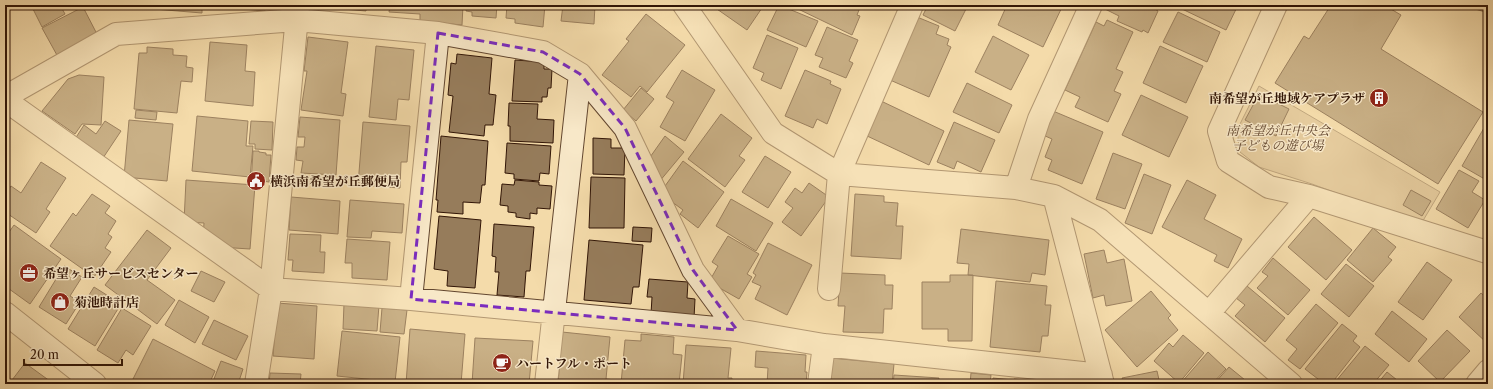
<svg xmlns="http://www.w3.org/2000/svg" width="1493" height="389" viewBox="0 0 1493 389" font-family="'Libre Caslon Text','Noto Serif JP',serif">
  <rect width="100%" height="100%" fill="#f4dbaa"/>
  <filter id="stains"><feTurbulence type="fractalNoise" baseFrequency=".005" numOctaves="4"/><feColorMatrix values="0 0 0 0 .2 0 0 0 0 .09 0 0 0 0 .02 0 0 0 .5 -.17"/></filter>
  <radialGradient id="worn" r=".72"><stop offset=".6" stop-color="#630" stop-opacity="0"/><stop offset="1" stop-color="#630" stop-opacity=".3"/></radialGradient>
  <path fill="#d3b98e" stroke="#82674a" d="M1259,86L1440,192L1421,224L1312,184L1259,167L1240,152L1237,130Z"/>
  <path fill="#967c5b" stroke="#311506" d="M31,5H60L65,14L42,27Z
    M155,5H202V13L154,9Z
    M211,5H265V11L211,6Z
    M320,5H366V11L320,7Z
    M390,5H463L462,25L420,21V14L389,12Z
    M467,5H497L496,18L472,16V12L466,11Z
    M507,5H545L543,27L515,23V19L506,18Z
    M563,5H595L594,24L561,21Z
    M716,5H764L747,30L714,7Z
    M779,5L818,21L806,47L767,30Z
    M797,5H861L857,15L860,16L852,35L796,8Z
    M928,5H968L955,31L923,15Z
    M1007,5H1063L1043,47L998,25Z
    M1105,5H1155L1153,8L1158,11L1148,33L1143,30L1142,32L1117,21L1119,16L1103,8Z
    M1183,5H1238L1226,30L1182,9Z
    M1331,5H1384L1401,15L1381,49L1483,112L1438,184L1275,83L1304,36L1309,39Z
    M1470,5H1488V13L1469,7Z
    M83,7L98,36L58,57L42,28Z
    M1178,12L1220,32L1207,62L1163,42Z
    M646,14L685,45L647,92L640,86L631,97L602,75L629,41L626,39Z
    M917,17L939,26L936,34L949,39L947,45L951,47L929,97L890,80Z
    M1107,20L1133,32L1116,69L1123,72L1114,91L1121,94L1108,122L1075,107L1080,97L1065,90L1096,22L1104,26Z
    M827,27L858,40L849,61L853,63L846,78L819,67L823,58L815,55Z
    M767,35L798,48L781,89L761,80L764,73L753,68Z
    M993,36L1029,55L1011,90L975,72Z
    M308,37L348,42L341,93L346,94L343,116L301,110L307,71H304Z
    M210,42L247,45L245,71L255,72L253,106L205,101Z
    M376,46L414,50L409,100L398,99L396,120L369,117Z
    M1160,46L1203,66L1186,103L1143,83Z
    M147,47L173,49V55L187,56L186,67L193,68L192,82L181,81L177,113L134,109L139,53H147Z
    M457,54L492,58L489,94L496,95L493,125H485L484,136L449,132L453,96L448,95L451,63L456,64Z
    M515,60L544,62V69H552L551,88H548L547,97H542V102L512,101Z
    M682,70L715,90L685,141L660,127L674,102L666,97Z
    M805,70L831,81L830,84L841,89L827,124L817,119L813,128L785,116Z
    M79,75L104,77L101,125L82,124L75,134L42,111L68,79Z
    M967,83L1012,105L999,133L953,112Z
    M641,88L654,99L636,121L623,110Z
    M1259,94L1289,109L1276,136L1245,120Z
    M1141,95L1188,117L1169,157L1122,135Z
    M881,101L944,131L929,165L865,135Z
    M509,103L538,104L537,119L554,120L553,143L510,141V126H508Z
    M136,110L157,112L156,120L135,118Z
    M1053,111L1103,132L1082,184L1048,170L1052,160L1045,157L1052,139L1043,135Z
    M721,114L752,138L739,156L745,160L725,187L688,159Z
    M197,116L248,121L246,146H253L250,177L192,171Z
    M300,117L340,120L336,175L301,173L303,161L296,160L297,147H304L305,137H298Z
    M129,120L173,124L167,181L124,177Z
    M105,121L121,131L103,158L75,139L84,125L96,134Z
    M251,121L273,122L272,150L255,149V144H249Z
    M1488,121V181L1462,166Z
    M363,122L410,126L407,162H401L400,188L358,185Z
    M954,122L995,140L981,172L957,161L954,169L937,162Z
    M441,136L488,141L485,185H482L480,203L463,202V214L437,212L438,200H436Z
    M665,136L684,152L659,182L648,160Z
    M593,138L611,139V148H625L624,175L593,174Z
    M507,143L551,146L549,174L540,173L539,181L514,179V174L505,173Z
    M253,151H259V152L266,153V155H271L269,182L262,181V185L251,184Z
    M1113,153L1142,164L1125,209L1096,199Z
    M765,156L791,172L768,208L742,192Z
    M683,161L724,192L698,228L680,214L683,210L660,193Z
    M41,162L66,178L46,209L50,212L36,233L5,212V195L11,186L21,193Z
    M1459,170L1479,181L1472,192L1485,200L1468,228L1436,209Z
    M1144,174L1171,185L1152,234L1125,223Z
    M591,177L625,178L624,228H589Z
    M186,180L255,185L250,249L219,247V238L203,237L204,223L184,222Z
    M515,180L539,182V185L552,186L550,209L537,208V214L530,213V219L516,217V213L508,212V206L500,205L502,184L514,185Z
    M1187,180L1216,195L1204,219L1242,239L1228,268L1214,261L1217,255L1162,227Z
    M809,183L829,197L801,236L782,222L793,208L785,202L795,188L802,193Z
    M1411,190L1431,201L1422,216L1403,205Z
    M92,194L110,206L105,213L116,221L108,234L112,237L105,248L111,252L94,277L50,246L73,213L76,216Z
    M855,194L884,196V202L898,203L896,226H903L901,259L851,256Z
    M291,197L340,201L338,234L289,230Z
    M731,199L773,223L756,251L716,226Z
    M350,200L404,204L402,233L372,231L371,238L347,237Z
    M439,216L481,220L475,288L447,286L448,271L434,269Z
    M1314,217L1352,250L1326,280L1288,247Z
    M494,224L534,227L530,271H526L524,297L497,295L499,272H495L496,257L492,256Z
    M14,225L61,259L30,304L5,286V238Z
    M633,227L652,228L651,242L632,241Z
    M1373,228L1396,247L1388,257L1392,260L1373,282L1347,260Z
    M961,229L1049,240L1045,275L1032,273L1030,282L968,275L969,264L957,263Z
    M147,230L171,248L147,280L175,300L157,324L105,285Z
    M290,234L321,235L320,252H325L324,273L292,271L293,260H288Z
    M728,236L759,254L747,274L752,277L739,299L709,282L718,266L712,262Z
    M347,239L390,242L387,280L352,278V263H345Z
    M589,240L643,245L639,287H633L631,304L584,300Z
    M768,243L812,265L787,315L755,299L761,286L752,282L756,275L753,273Z
    M1104,250L1107,263L1124,259L1132,301L1106,306L1104,295L1093,298L1084,254Z
    M1273,258L1310,290L1288,315L1257,288L1268,276L1262,272Z
    M1427,262L1452,280L1423,320L1398,302Z
    M1346,264L1374,286L1349,317L1321,294Z
    M64,266L82,277L70,296L80,302L66,324L39,307Z
    M201,271L225,282L214,302L191,291Z
    M840,273L885,275V285H893L892,309H884L883,333L843,332L845,306H838Z
    M950,275H973L972,341H948V329H922V282H950Z
    M649,279L688,282L687,298L695,299L694,318L651,314L652,297H647Z
    M996,281L1047,286L1045,305H1051L1048,336H1042L1040,352L990,347Z
    M1247,286L1285,318L1265,342L1235,316L1245,305L1236,298Z
    M94,287L121,304L95,346L68,329Z
    M1151,291L1171,315L1168,318L1178,330L1137,367L1105,330Z
    M1481,293L1488,299L1487,343L1459,317Z
    M179,300L209,317L195,343L165,325Z
    M277,303L317,306L314,359L273,356Z
    M344,304L379,305L377,331L343,329Z
    M1316,304L1338,323L1300,369L1288,360L1297,349L1286,340Z
    M122,308L151,326L133,355L126,350L118,363L97,350Z
    M382,308L407,310L404,334L380,332Z
    M1392,311L1427,339L1409,362L1375,334Z
    M214,320L248,336L236,360L202,344Z
    M1342,324L1357,336L1353,341L1360,347L1331,384H1317L1316,383L1318,379L1305,369Z
    M410,329L465,334L461,384H406Z
    M1447,330L1470,351L1440,382L1418,361Z
    M342,331L400,337L395,382L337,376Z
    M562,332L610,337L606,379L616,380V384H558Z
    M641,334L674,337L673,354L682,355L679,384H621L625,340L641,341Z
    M1183,335L1204,353L1179,383L1154,361L1169,343L1173,347Z
    M475,338L533,341L529,384H472Z
    M153,339L215,371L209,384H137L132,381Z
    M686,345L731,348L728,378H732L731,384H683Z
    M1365,346L1389,365L1373,384H1339L1336,381Z
    M756,351L806,355L805,372H807L806,384H767L768,368L755,367Z
    M1208,352L1226,369L1212,384H1180Z
    M831,358L894,364L892,384H829Z
    M221,361L243,369L238,384H212Z
    M25,363L54,384H9Z
    M1229,367L1245,380L1241,384H1214Z
    M1157,371L1160,384H1124L1122,378Z
    M1387,372L1402,384H1377Z
    M270,373L301,374L300,384H269Z
    M971,373L991,375L990,384H970Z
    M894,375L939,378L938,384H893Z
    M993,378L1013,380V384H993Z
    M1014,379L1034,381L1033,384H1014Z
    M345,380L379,384H344Z
    M309,381L341,383V384H308Z"/>
  <g fill="none" stroke-linecap="round" stroke-linejoin="round">
    <g stroke="#62462f" stroke-width="24">
      <path id="minor" d="M684,5L773,133L839,174L1016,188L1054,196L1100,220L1291,384
        M1276,5L1219,131L1228,161L1269,187L1309,196L1487,252L1488,251
        M5,97L116,34L296,20L438,33L543,52L580,74L625,128L693,270L737,330
        M5,100L271,289L411,299L737,330L824,345L1101,375
        M1016,188L1039,119L1091,5
        M1054,196L1103,384
        M829,289L839,174L912,5
        M411,299L438,33
        M5,313L95,384
        M1209,313L1309,196
        M256,384L271,289L298,6
        M546,384L580,74
        M819,384L824,345
        M1477,384L1488,371"/>
    </g>
    <use href="#minor" stroke="#f8e8c8" stroke-width="22"/>
  </g>
  <path d="M0 0H1493V389H0ZM438,33L543,52L580,74L625,128L693,270L737,330L411,299Z" fill="#f4dbaa" fill-opacity=".55" fill-rule="evenodd"/>
  <path fill="none" stroke="#7b2cbf" stroke-width="3" stroke-dasharray="8 5" stroke-linejoin="round" d="M438,33L543,52L580,74L625,128L693,270L737,330L411,299Z"/>
  <defs>
    <g id="building-disc" transform="scale(1)"><circle r="9.5" fill="#8f2418" stroke="#f8e8c8"/><path d="M-4-6H4V6H1V3H-1V6H-4ZM-2.5-4.3h1.7v1.8h-1.7ZM.8-4.3h1.7v1.8H.8ZM-2.5-1h1.7V.8h-1.7ZM.8-1h1.7V.8H.8Z" fill="#fff"/></g>
    <g id="civic-disc" transform="scale(1)"><circle r="9.5" fill="#8f2418" stroke="#f8e8c8"/><path d="M-.6-6.5H3V-4.5H.6V-3L4-1V1h2V6H-6V1h2V-1L-.6-3ZM-1.2 2.5V6h2.4V2.5Z" fill="#fff"/></g>
    <g id="office-disc" transform="scale(1)"><circle r="9.5" fill="#8f2418" stroke="#f8e8c8"/><path d="M-6-3h4V-5.5h4V-3h4V5H-6ZM-1-4.5V-3h2v-1.5ZM-6 0V1H6V0Z" fill="#fff"/></g>
    <g id="shop-disc" transform="scale(1)"><circle r="9.5" fill="#8f2418" stroke="#f8e8c8"/><path d="M-5-2.5h2.3a2.7 3.5 0 0 1 5.4 0H5L5.5 6h-11ZM-1.5-2.5h3a1.5 2.3 0 0 0-3 0Z" fill="#fff"/></g>
    <g id="cafe-disc" transform="scale(1)"><circle r="9.5" fill="#8f2418" stroke="#f8e8c8"/><path d="M-5.5-4.5H6V0H3Q3 3.5 0 3.5H-2.5Q-5.5 3.5-5.5 0ZM3-3.2v2h1.7v-2ZM-6 4.5H4V6H-6Z" fill="#fff"/></g>
  </defs>
  <g fill-rule="evenodd">
    <use href="#building-disc" x="1379" y="98"/>
    <use href="#civic-disc" x="256" y="181"/>
    <use href="#office-disc" x="29" y="273"/>
    <use href="#shop-disc" x="60" y="302"/>
    <use href="#cafe-disc" x="502" y="363"/>
  </g>
  <g text-anchor="middle" stroke-width="3" stroke-linejoin="round" paint-order="stroke">
    <g font-size="13" font-weight="bold" fill="#311506" stroke="#f8e8c8" text-anchor="start">
      <text x="1365" y="103" text-anchor="end">南希望が丘地域ケアプラザ</text>
      <text x="270" y="186">横浜南希望が丘郵便局</text>
      <text x="43" y="278">希望ヶ丘サービスセンター</text>
      <text x="74" y="307">菊池時計店</text>
      <text x="516" y="368">ハートフル・ポート</text>
    </g>
    <g font-size="13" font-style="italic" fill="#62462f" stroke="#f8e8c8">
      <text x="1278" y="135">南希望が丘中央会<tspan x="1278" dy="15">子どもの遊び場</tspan></text>
    </g>
  </g>
  <rect width="1493" height="389" fill="none" stroke="#f4dbaa" stroke-width="20"/>
  <rect x="6" y="6" width="1481" height="377" fill="none" stroke="#311506" stroke-width="2"/>
  <rect x="10" y="10" width="1473" height="369" fill="none" stroke="#311506"/>
  <path d="M24 359v6h98v-6" fill="none" stroke="#311506" stroke-width="2"/>
  <text x="30" y="359" font-size="12" fill="#311506" stroke="#f8e8c8" stroke-width="3" paint-order="stroke">20 m</text>
  <rect width="100%" height="100%" filter="url(#stains)"/>
  <rect width="100%" height="100%" fill="url(#worn)"/>
</svg>
